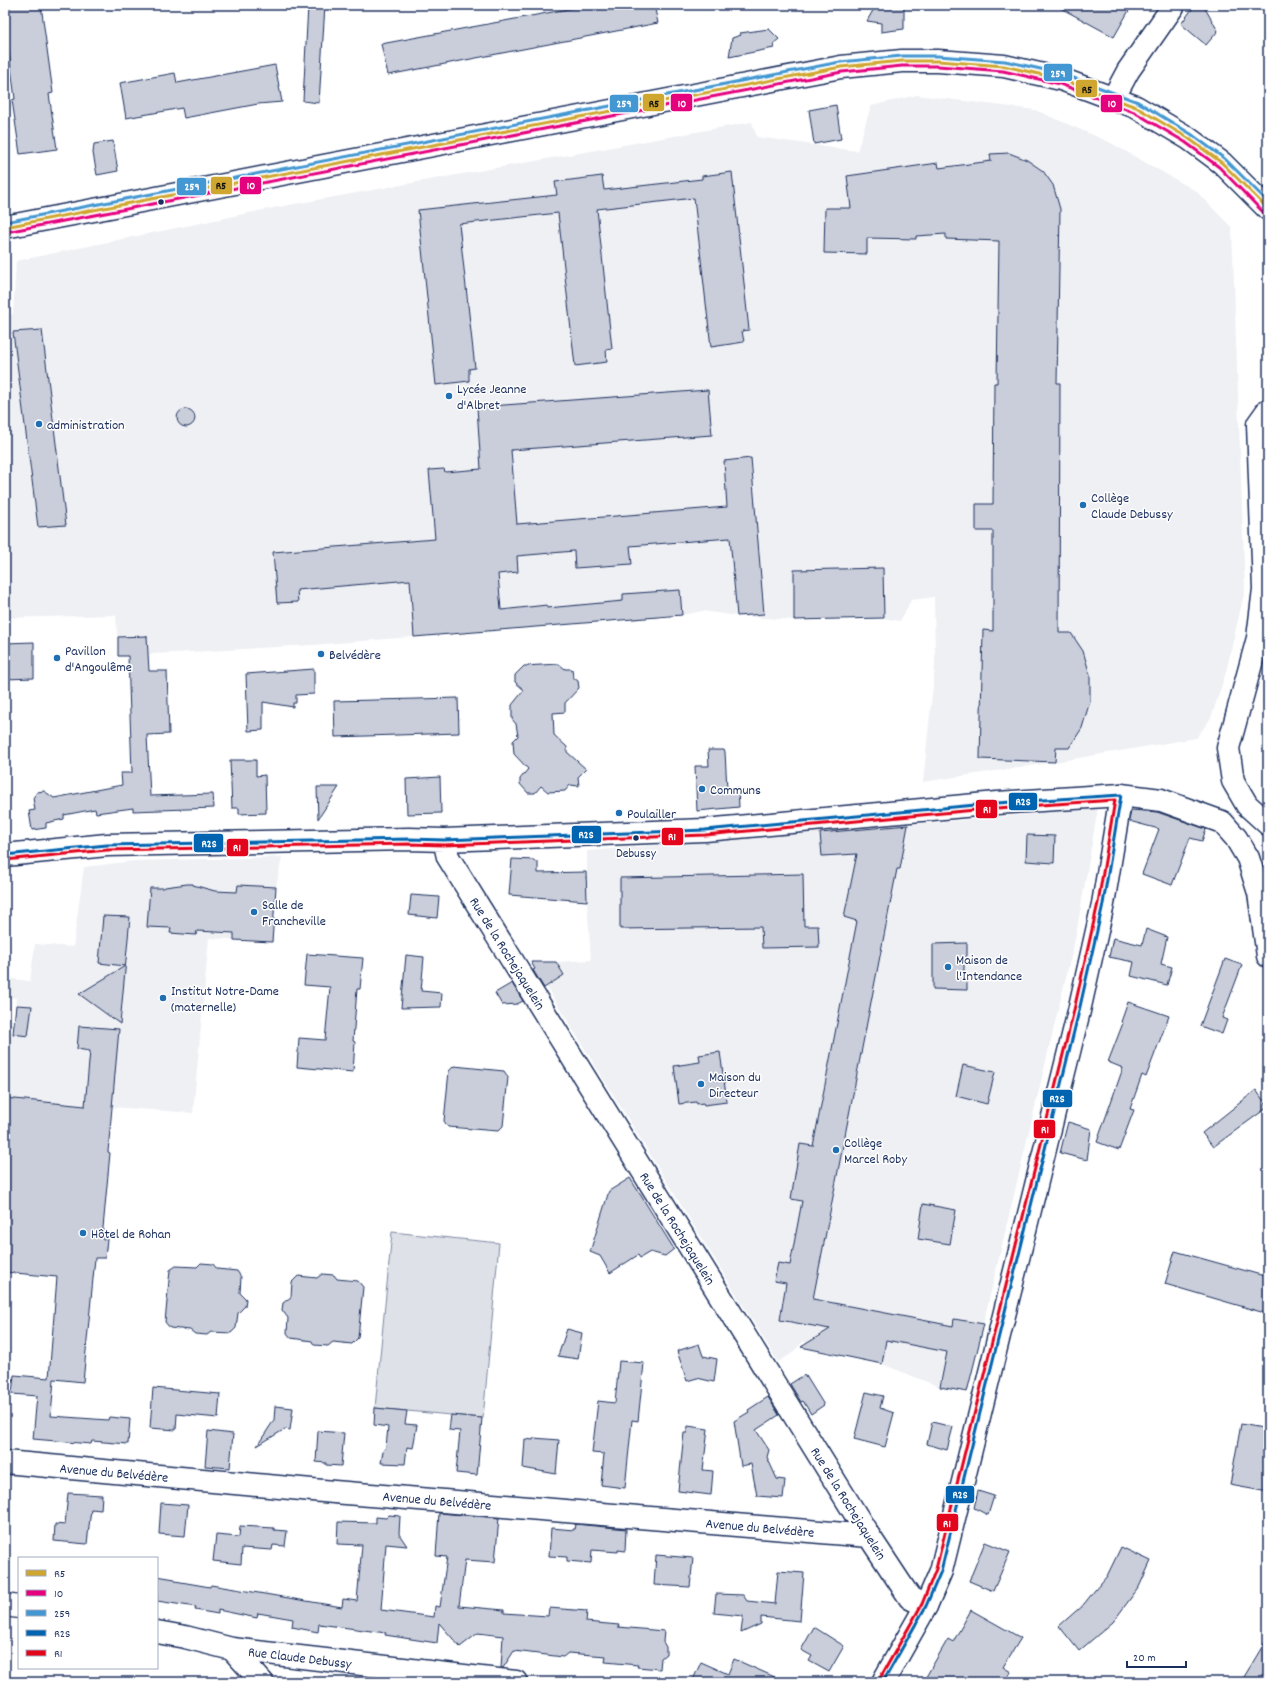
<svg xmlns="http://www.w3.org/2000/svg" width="1273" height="1687" viewBox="0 0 1273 1687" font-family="Dekko,sans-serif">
  <rect width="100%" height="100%" fill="#fff"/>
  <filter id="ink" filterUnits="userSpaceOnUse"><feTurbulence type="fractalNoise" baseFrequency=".025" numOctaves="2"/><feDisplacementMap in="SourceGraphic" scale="8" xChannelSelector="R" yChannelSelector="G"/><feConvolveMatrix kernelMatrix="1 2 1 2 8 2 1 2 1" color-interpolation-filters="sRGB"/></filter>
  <g filter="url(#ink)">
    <path fill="#eff0f4" d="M917,95L1035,110L1109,142L1196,191L1232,228L1245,590L1226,672L1211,718L1196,738L1055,762L923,782L935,665L934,597L911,600L900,621L883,618L794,620L737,616L703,611L682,615L313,645L118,656L116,615L5,618V316L13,314L16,261L278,207L752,122L757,137L857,151L871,106Z
      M1098,808L1076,935L967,1392L940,1387L882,1364L811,1349L804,1341L791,1354L778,1362L546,986L564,975L556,962L591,960L587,901V851L896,826Z
      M282,857L276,887L272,942L209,938L193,1113L112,1107L5,1122V1034H13L16,998L5,996V978L30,981L35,944L73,947L84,867L134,861Z"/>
    <path fill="#dee1e7" stroke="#7c88a2" d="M392,1232L499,1243L483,1418L375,1408Z"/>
    <path fill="#caceda" stroke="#1b2f5e" d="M5,5H41L53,93L49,94L57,149L20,154L12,100L15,99L5,21Z
      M308,5H325L319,103L303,101Z
      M590,5H654L658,23L388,75L381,44Z
      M876,5H904V29L881,32V23L867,21Z
      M1055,5H1132L1114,37Z
      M1195,5H1203L1218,31L1206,45L1181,24Z
      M769,29L779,39L773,44L774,48L729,57L732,38L741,35L740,33Z
      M275,65L282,102L258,104L184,118L182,108L126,118L120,83L175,73L177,83Z
      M836,105L841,139L814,144L809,110Z
      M113,141L118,171L97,175L93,153L94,144Z
      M1009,153L1027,160L1043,171L1053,185L1060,209L1057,383H1060L1059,633H1071L1083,651L1090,675V701L1082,728L1069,748H1056L1055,762L980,759L983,630L993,631V531H976V504H993L994,383H997L999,241L946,239V234L916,236V239L867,238V254L824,253L825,208H851L847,176L938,163L939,168L991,161L990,154Z
      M732,172L749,330L742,331L744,342L711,347L694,198L597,209L612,349L606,350L607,362L575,366L558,213L459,224L475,368L469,369V381L436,385L418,210L557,195L555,182L602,176L604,190L702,179V176Z
      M42,330L66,525L38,527L13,332Z
      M708,390L712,435L511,450L517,524L727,507L724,461L751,458L764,614L737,616L730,538L630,546L632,564L575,568L574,551L517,556L518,572L498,574L501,610L547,605V608L623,601V594L680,590L682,615L414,637L410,580L297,590L298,602L277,603L273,552L435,539L429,470L444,469L445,472L481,469L477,407Z
      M177 418a9 9 0 1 1 18 0a9 9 0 1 1-18 0Z
      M883,568L884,618L794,620V570Z
      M147,636L149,671H167L169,734L147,735L150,796L213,794L214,808L133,811V808L96,813L95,809L64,815V819L46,823V828L32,830L29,811L35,810L33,798L37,792L44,791L54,798L122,785L121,773H132L128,656H118V637Z
      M34,642V678L5,679V643Z
      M559,664L565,669H572L573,677L578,681L579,688L565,703V712L553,713L554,735L567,747V752L586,769L578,777L579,786L570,785L565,791L548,792L541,786L535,793H528L520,784V779L528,769L514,754L513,741L518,736L516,724L512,719V705L524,690L515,682V675L524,666Z
      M314,669V694L296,695V703H293V707L263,702V730L248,731L246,674Z
      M458,698L459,733L335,737L334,701Z
      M708,750H724L725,752L727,789L738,788L739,807L697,811L695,766H709Z
      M230,760H256V776L265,775L266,813L239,814V808H232Z
      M440,777L441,813L407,814L406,779Z
      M317,787H339L318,819Z
      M1131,810L1157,812L1206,829L1202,841L1190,838L1172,885L1142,874L1159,829L1129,821Z
      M908,825L900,869H897L813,1299L953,1326L954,1319L984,1324L967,1392L940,1387L947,1352L886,1340L882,1364L801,1347L830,1329L780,1320L786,1283L774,1281L778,1263L790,1265L802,1201L791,1199L800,1144L813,1146L857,921L844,917L857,854L822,856L820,833Z
      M1027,835L1055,836L1054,863L1026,861Z
      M512,859L534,860L535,862H538V873L586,872L587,901L509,895Z
      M803,874L804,926H818L819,947L762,948L761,927L620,929V878Z
      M187,884H193V885L215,891L237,892L238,885L276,887L272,942L234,940V933L197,931L196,935L170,933L171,928L147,927L150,888H164L165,887Z
      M411,895L439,897L437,918L409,915Z
      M103,916L130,917L120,1024L79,994L125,966L99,963Z
      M1146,929L1167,937L1161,964L1172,967L1167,985L1131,976L1134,962L1109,957L1113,938L1142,945Z
      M967,943V956L964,959V974L967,977V990L933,989V944Z
      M307,954L363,958L360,989H357L353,1041L355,1042L353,1072L297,1067L299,1038L325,1040L330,987L304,985Z
      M406,955L424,957L421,991L442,993L441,1007L401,1008Z
      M1225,959L1242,965L1222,1018L1227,1020L1222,1034L1200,1026Z
      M531,962H556L564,975L544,988L533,970L535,969Z
      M512,983L523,1001L517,1004L502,1005L495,993Z
      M1128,1002L1169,1016L1146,1077L1142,1075L1130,1109L1134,1110L1119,1150L1097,1142L1123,1068L1108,1062L1123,1023L1121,1022Z
      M16,1005L32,1006L28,1036L13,1034Z
      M79,1026L119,1029L108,1152L110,1153L102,1239H107L105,1258H95L83,1382L54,1379L51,1416L108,1420L109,1417L130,1419L128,1444L92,1441L91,1444L33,1439L37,1396L12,1394L14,1375L49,1378L57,1277L5,1272V1098L85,1106L90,1051L77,1049Z
      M720,1052L727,1102L704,1105L703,1103L697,1104L696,1102L679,1104L674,1066L700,1062L699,1055Z
      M963,1065L995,1072L987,1104L956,1096Z
      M454,1066L504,1071L508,1077L503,1126L498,1131L448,1127L444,1121L449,1071Z
      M1256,1090L1268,1107L1213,1147L1202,1133Z
      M1068,1122L1091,1129L1087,1160L1060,1153Z
      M630,1178L674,1249L665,1256L650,1252L640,1258L638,1255L610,1273L600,1256L590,1252L609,1191Z
      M923,1204L956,1210L950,1244L918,1239Z
      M1175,1251L1268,1277V1314L1165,1284Z
      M201,1263L213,1264L217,1269L237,1271L241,1277L240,1293L246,1299L245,1306L238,1313L236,1328L231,1333L211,1332L207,1335L195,1334L190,1330L170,1328L165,1322L170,1270L176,1266L197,1267Z
      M322,1274L334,1275L337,1279L358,1281L363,1287L358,1338L352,1344L333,1342L328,1346L314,1345L312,1341L291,1338L287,1333L288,1318L282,1310L283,1303L291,1297L292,1282L298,1276L317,1278Z
      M567,1329L582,1333L578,1359L558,1356Z
      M699,1344L703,1356L717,1359L714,1382L697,1378L687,1381L677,1351Z
      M619,1361L644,1363L638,1421L632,1420L625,1488L601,1485L604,1454L592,1453L598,1401L615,1403Z
      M804,1375L806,1378V1376L824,1405L811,1414L803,1401L801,1402L790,1384Z
      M153,1388L220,1394L218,1418L177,1414L176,1430L150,1428Z
      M866,1392L883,1396L880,1408L894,1413L885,1447L854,1439Z
      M768,1397L779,1415L756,1430L769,1450L767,1457L777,1479L785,1480L783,1498L757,1496L751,1464L741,1466L734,1421L749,1412L748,1410Z
      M275,1406L293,1408L290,1430L285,1429L257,1446L274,1420Z
      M375,1408L407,1411L405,1424L417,1425L413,1448L407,1447L405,1464L381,1463L383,1451L386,1447L388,1427L374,1425Z
      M451,1415L482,1418L477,1475L456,1473L460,1431L449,1430Z
      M932,1422L953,1427L947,1450L927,1444Z
      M1241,1424L1268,1429V1492L1230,1485Z
      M688,1426L708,1429L703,1470L713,1471L711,1495L678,1491L684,1433H687Z
      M208,1431L233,1434L230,1468L205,1466Z
      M318,1431L344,1433L341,1466L326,1465V1463L316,1462Z
      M534,1438L559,1440L556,1474L523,1468L525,1439L533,1440Z
      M978,1491L994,1496L988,1515L974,1508Z
      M68,1493L102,1495L101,1510L91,1509L87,1544L54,1541L55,1524L65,1525Z
      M161,1503L188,1505L185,1536L159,1534Z
      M439,1513L499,1518L495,1562L465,1560L459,1606L504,1610V1613L548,1616L549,1608L587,1611L586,1622L619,1625L618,1627L664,1631L663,1642L666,1647V1654L661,1658L660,1669L637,1667L638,1665L605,1662L606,1656L568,1653L563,1657L514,1651L503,1668H501L503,1636L478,1633L460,1647L439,1623L437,1643L385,1635L386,1633L319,1624L318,1632L292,1627L293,1619L258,1613L257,1618L218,1610V1614L195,1610L196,1607L157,1601V1576L175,1579V1581L210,1587L211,1585L342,1607L343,1599L357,1601L362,1545L337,1544L338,1522L376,1523V1517L386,1518L389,1515L400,1516L399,1534L407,1546L386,1544L381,1610L434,1617L435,1606L440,1607L447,1557L436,1556Z
      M575,1524L626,1529L625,1551L618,1550V1552L592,1550L591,1563L567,1561V1557L549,1556L551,1528L574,1530Z
      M240,1526L274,1528V1530L287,1531L285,1546L273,1545L272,1550L242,1548L241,1564L213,1561L216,1535L239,1537Z
      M985,1542L1010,1552L993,1591L969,1581Z
      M1121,1547L1151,1561L1139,1587L1113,1622L1079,1651L1059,1626L1084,1604L1095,1590L1107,1576Z
      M656,1555L693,1558L690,1587L654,1585Z
      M778,1571L804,1573L800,1621L761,1617V1624L741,1633L743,1616L714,1613L716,1594L743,1595L747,1601L775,1604Z
      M971,1610L1021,1638L1003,1667L1011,1672L1005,1682H923L948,1639L953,1642Z
      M814,1627L844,1646L829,1672L809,1661L812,1656L801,1650Z
      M1268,1637V1682H1241Z
      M734,1659L786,1682H692L701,1662L728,1674Z"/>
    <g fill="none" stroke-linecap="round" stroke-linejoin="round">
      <g stroke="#1b2f5e" stroke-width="25">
        <path id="street" d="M1113,99L1128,71L1174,5
          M1268,410L1258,424L1264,589L1258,638L1228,748L1233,781L1247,805L1268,824
          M444,840L448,857L869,1536L910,1598L926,1606
          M5,855L107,845L409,839L444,840L705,830L997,803L1121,795L1161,800L1222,822L1236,838L1248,858L1259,893L1268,956
          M5,1462L334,1492L869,1536
          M5,1605L19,1607
          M157,1632L185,1637L232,1649L516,1682
          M232,1649L262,1682"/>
      </g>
      <g stroke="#1b2f5e" stroke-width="25">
        <path id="secondary" d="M5,227L841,67L902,61H938L1004,66L1061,79L1136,107L1188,138L1222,163L1268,209
          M883,1682L926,1606L941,1571L1079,1011L1103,904L1121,795"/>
      </g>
      <use href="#street" stroke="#fff" stroke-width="22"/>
      <use href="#secondary" stroke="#fff" stroke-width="22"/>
      <g stroke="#fff" stroke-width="6">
        <path id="bus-1" d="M5,227L841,67L902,61H938L1004,66L1061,79L1136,107L1188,138L1222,163L1268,209"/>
      </g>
      <g stroke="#fff" stroke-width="6">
        <path id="bus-2" d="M6,232L842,72L902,66H938L1003,71L1060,84L1134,112L1185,142L1219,167L1264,213"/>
      </g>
      <g stroke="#fff" stroke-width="6">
        <path id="bus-3" d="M5,222L840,62L902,56H938L1005,61L1063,74L1138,102L1191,134L1225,159L1268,202"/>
      </g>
      <g stroke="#fff" stroke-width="6">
        <path id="bus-4" d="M5,855L107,845L409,839L444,840L705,830L997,803L1121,795L1103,904L1079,1011L941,1571L926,1606L883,1682"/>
      </g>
      <g stroke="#fff" stroke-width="6">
        <path id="bus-5" d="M5,860L107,850L409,844L444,845L705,835L997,808L1115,800L1098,903L1074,1010L936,1569L922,1604L879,1680"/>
      </g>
      <use href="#bus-1" stroke="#cfa62f" stroke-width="3"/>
      <use href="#bus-2" stroke="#e5007d" stroke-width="3"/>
      <use href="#bus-3" stroke="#4397d2" stroke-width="3"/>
      <use href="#bus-4" stroke="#0064b0" stroke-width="3"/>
      <use href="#bus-5" stroke="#e3051c" stroke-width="3"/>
    </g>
  </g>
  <g fill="#1b2f5e" stroke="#fff" stroke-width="1.5">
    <circle cx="161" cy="202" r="3.5"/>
    <circle cx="636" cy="838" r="3.5"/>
  </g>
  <g fill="#1f6fb2" stroke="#fff" stroke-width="1.5">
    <circle cx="449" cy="396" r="4"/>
    <circle cx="39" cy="424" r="4"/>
    <circle cx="1083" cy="505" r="4"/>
    <circle cx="321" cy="654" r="4"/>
    <circle cx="57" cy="658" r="4"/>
    <circle cx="702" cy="789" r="4"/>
    <circle cx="619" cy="813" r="4"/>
    <circle cx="254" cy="912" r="4"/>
    <circle cx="948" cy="967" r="4"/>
    <circle cx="163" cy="998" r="4"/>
    <circle cx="701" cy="1084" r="4"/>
    <circle cx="836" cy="1150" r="4"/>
    <circle cx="83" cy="1233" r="4"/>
  </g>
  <g text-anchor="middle" stroke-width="3" stroke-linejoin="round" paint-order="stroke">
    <g font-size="13" fill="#1b2f5e" stroke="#fff">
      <text x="636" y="857">Debussy</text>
    </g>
    <g font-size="14" fill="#1b2f5e" stroke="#fff" text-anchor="start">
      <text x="457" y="393">Lycée Jeanne<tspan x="457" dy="16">d'Albret</tspan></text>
      <text x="47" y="429">administration</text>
      <text x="1091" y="502">Collège<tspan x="1091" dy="16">Claude Debussy</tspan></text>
      <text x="65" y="655">Pavillon<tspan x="65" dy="16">d'Angoulême</tspan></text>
      <text x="329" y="659">Belvédère</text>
      <text x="710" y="794">Communs</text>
      <text x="627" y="818">Poulailler</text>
      <text x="262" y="909">Salle de<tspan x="262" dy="16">Francheville</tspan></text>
      <text x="956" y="964">Maison de<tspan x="956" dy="16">l'Intendance</tspan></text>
      <text x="171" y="995">Institut Notre-Dame<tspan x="171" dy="16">(maternelle)</tspan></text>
      <text x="709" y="1081">Maison du<tspan x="709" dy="16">Directeur</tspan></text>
      <text x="844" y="1147">Collège<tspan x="844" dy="16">Marcel Roby</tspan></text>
      <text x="91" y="1238">Hôtel de Rohan</text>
    </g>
    <g font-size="14" fill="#1b2f5e" stroke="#fff">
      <text transform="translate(508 953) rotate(58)" y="5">Rue de la Rochejaquelein</text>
      <text transform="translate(678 1228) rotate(58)" y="5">Rue de la Rochejaquelein</text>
      <text transform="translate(114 1472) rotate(5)" y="5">Avenue du Belvédère</text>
      <text transform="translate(437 1500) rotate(5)" y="5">Avenue du Belvédère</text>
      <text transform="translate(849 1503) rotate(58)" y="5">Rue de la Rochejaquelein</text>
      <text transform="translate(760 1527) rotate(5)" y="5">Avenue du Belvédère</text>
      <text transform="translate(300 1657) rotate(7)" y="5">Rue Claude Debussy</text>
    </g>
  </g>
  <g stroke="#fff" stroke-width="1.5">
    <rect x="1043" y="63" width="30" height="19" rx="4" fill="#4397d2"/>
    <rect x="1075" y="79" width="23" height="19" rx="4" fill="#cfa62f"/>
    <rect x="670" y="93" width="23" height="19" rx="4" fill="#e5007d"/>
    <rect x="642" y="93" width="23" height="19" rx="4" fill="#cfa62f"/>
    <rect x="609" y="94" width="30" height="19" rx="4" fill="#4397d2"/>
    <rect x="1100" y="94" width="23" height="19" rx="4" fill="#e5007d"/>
    <rect x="239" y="176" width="23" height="19" rx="4" fill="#e5007d"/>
    <rect x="210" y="176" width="23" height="19" rx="4" fill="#cfa62f"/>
    <rect x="176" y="177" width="31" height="19" rx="4" fill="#4397d2"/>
    <rect x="1008" y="792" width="30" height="19" rx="4" fill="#0064b0"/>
    <rect x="975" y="799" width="23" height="20" rx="4" fill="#e3051c"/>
    <rect x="571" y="825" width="31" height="19" rx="4" fill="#0064b0"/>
    <rect x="661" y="827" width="23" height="19" rx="4" fill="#e3051c"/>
    <rect x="193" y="833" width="31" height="20" rx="4" fill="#0064b0"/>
    <rect x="226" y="838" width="23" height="19" rx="4" fill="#e3051c"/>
    <rect x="1042" y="1089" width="31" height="19" rx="4" fill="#0064b0"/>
    <rect x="1033" y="1119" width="23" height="20" rx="4" fill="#e3051c"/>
    <rect x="945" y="1485" width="30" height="19" rx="4" fill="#0064b0"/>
    <rect x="936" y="1513" width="23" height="19" rx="4" fill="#e3051c"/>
  </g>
  <g font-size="11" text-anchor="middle" font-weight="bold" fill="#fff">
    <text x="1058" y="77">259</text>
    <text x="682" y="107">10</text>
    <text x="624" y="107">259</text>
    <text x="1112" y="107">10</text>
    <text x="251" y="189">10</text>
    <text x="192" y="190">259</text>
    <text x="1023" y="805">R2S</text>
    <text x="987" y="813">R1</text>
    <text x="586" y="838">R2S</text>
    <text x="672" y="840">R1</text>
    <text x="209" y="847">R2S</text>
    <text x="237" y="851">R1</text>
    <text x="1057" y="1102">R2S</text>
    <text x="1045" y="1133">R1</text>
    <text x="960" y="1498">R2S</text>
    <text x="947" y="1527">R1</text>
  </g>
  <g font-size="11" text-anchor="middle" font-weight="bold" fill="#111">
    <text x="1087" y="93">R5</text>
    <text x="654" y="107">R5</text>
    <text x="221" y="189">R5</text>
  </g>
  <rect width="1273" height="1687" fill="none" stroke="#fff" stroke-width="20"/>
  <rect x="10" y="10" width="1253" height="1667" fill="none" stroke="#1b2f5e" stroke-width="1.5" filter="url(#ink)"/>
  <rect x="18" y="1557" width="140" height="112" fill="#ffffff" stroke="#a4acbf"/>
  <rect x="26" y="1570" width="20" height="6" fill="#cfa62f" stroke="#a4acbf"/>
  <text x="54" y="1577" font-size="12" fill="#1b2f5e">R5</text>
  <rect x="26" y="1590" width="20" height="6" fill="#e5007d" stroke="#a4acbf"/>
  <text x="54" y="1597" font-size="12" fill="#1b2f5e">10</text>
  <rect x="26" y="1610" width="20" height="6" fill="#4397d2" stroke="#a4acbf"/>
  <text x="54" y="1617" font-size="12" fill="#1b2f5e">259</text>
  <rect x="26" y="1630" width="20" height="6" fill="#0064b0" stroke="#a4acbf"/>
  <text x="54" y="1637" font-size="12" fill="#1b2f5e">R2S</text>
  <rect x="26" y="1650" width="20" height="6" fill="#e3051c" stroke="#a4acbf"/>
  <text x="54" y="1657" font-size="12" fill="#1b2f5e">R1</text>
  <path d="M1127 1661v6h59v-6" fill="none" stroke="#1b2f5e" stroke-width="2"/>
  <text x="1133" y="1661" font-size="12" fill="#1b2f5e" stroke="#ffffff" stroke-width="3" paint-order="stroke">20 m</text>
</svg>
